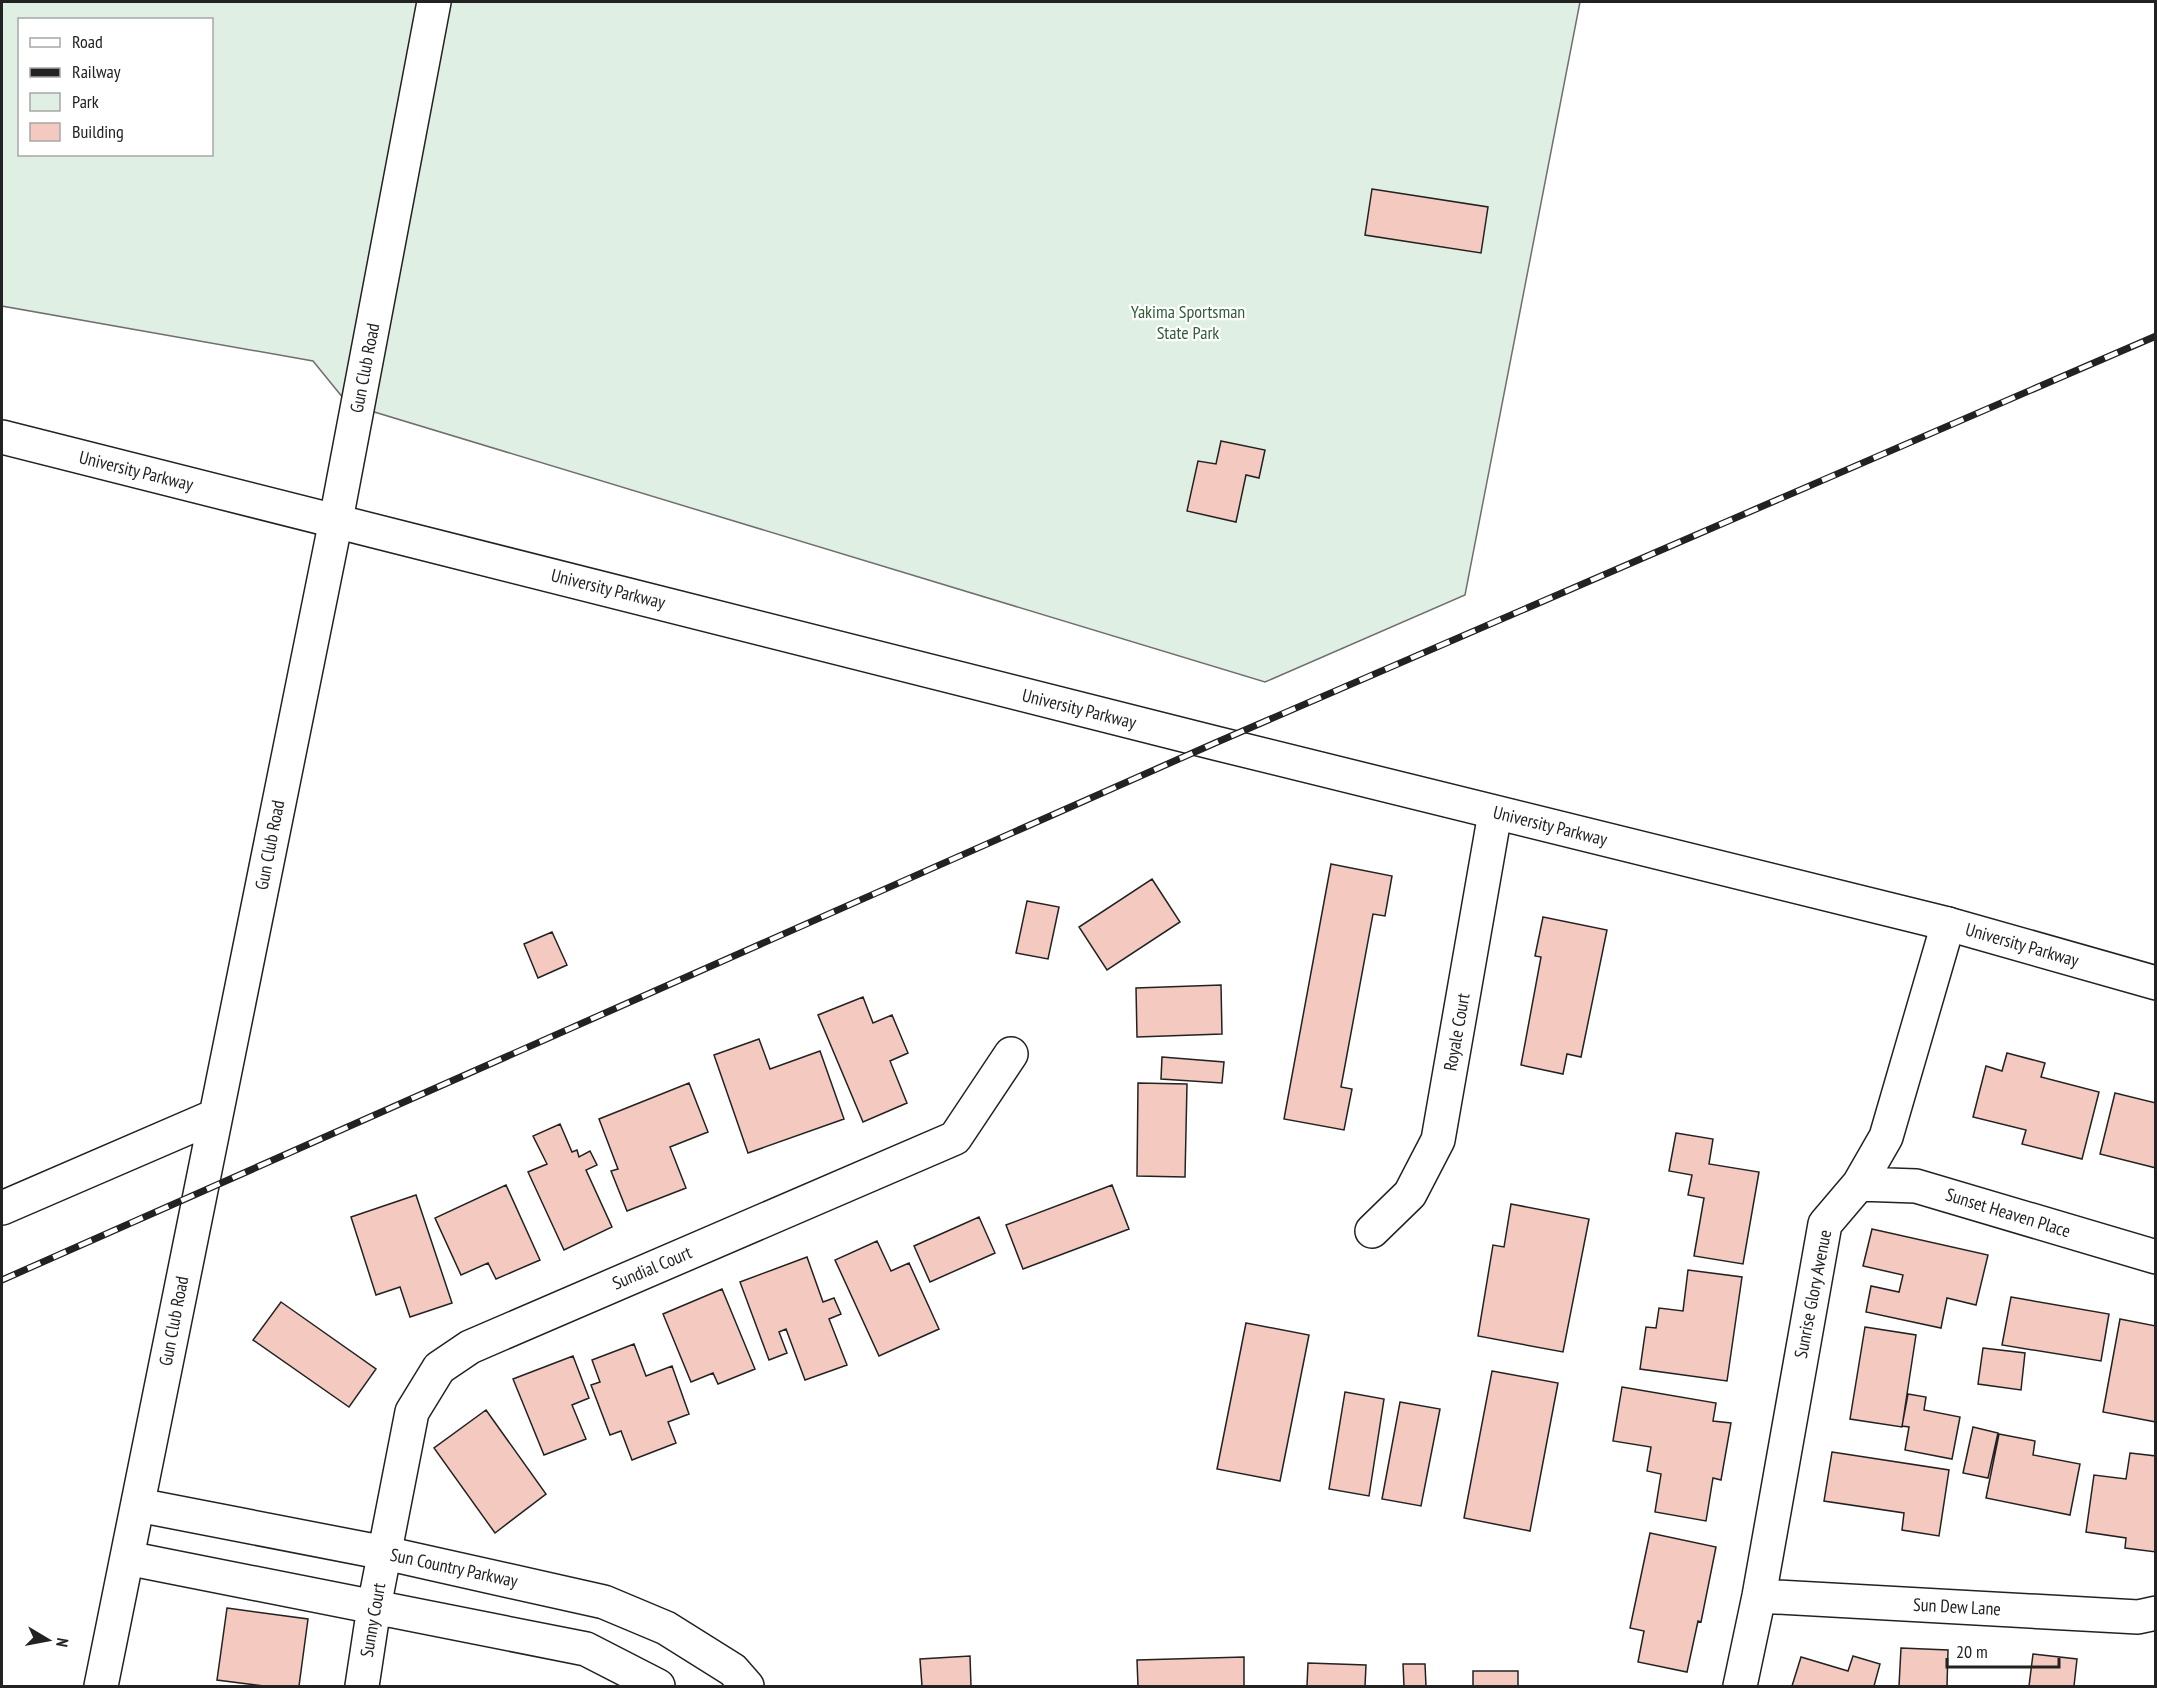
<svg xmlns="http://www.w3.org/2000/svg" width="2157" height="1688" viewBox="0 0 2157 1688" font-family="'PT Sans Narrow',sans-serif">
  <rect width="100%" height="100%" fill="#fff"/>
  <path fill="#e0efe3" stroke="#6f6f6f" stroke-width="1.5" fill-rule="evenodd" d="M2,2H1580L1465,595L1265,682L348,404L313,361L2,306ZM20,20H212V154H20Z"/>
  <path fill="#f3c9c0" stroke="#222" stroke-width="1.5" d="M1372,189L1488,207L1481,253L1365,235Z
    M1221,441L1265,450L1259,478L1246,475L1236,522L1187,511L1198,461L1216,464Z
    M1331,864L1392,876L1385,916L1373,914L1341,1087L1352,1089L1344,1130L1284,1119Z
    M1152,879L1180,922L1107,970L1079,927Z
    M1027,901L1059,907L1048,959L1016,953Z
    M1543,917L1607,930L1581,1057L1567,1054L1563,1074L1521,1065L1541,957L1535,956Z
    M552,932L567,965L538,978L524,944Z
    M1221,985L1222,1034L1137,1037L1136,988Z
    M863,997L873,1023L892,1015L908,1053L890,1061L907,1103L863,1122L818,1015Z
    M759,1039L770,1069L820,1051L844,1119L748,1153L714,1055Z
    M2007,1053L2045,1063L2041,1077L2099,1092L2082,1159L2022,1144L2026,1130L1973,1117L1986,1066L2002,1071Z
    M1162,1057L1224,1062L1222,1083L1161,1079Z
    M689,1083L708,1132L670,1147L686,1188L627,1211L611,1171L618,1169L599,1119Z
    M1138,1083L1187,1084L1185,1177L1137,1176Z
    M2115,1093L2156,1103V1168L2100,1154Z
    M560,1124L572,1152L577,1150L579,1157L590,1151L597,1165L586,1170L612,1227L564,1250L528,1172L547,1164L533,1136Z
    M1676,1133L1713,1139L1709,1164L1759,1172L1743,1264L1694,1256L1704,1198L1688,1195L1692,1175L1669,1171Z
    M506,1185L540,1260L496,1279L488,1263L461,1275L435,1218Z
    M1112,1185L1129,1229L1023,1269L1006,1225Z
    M416,1195L452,1303L410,1317L400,1287L376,1295L351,1217Z
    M1511,1204L1589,1219L1563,1352L1478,1336L1493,1245L1504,1247Z
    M979,1217L995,1253L930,1282L914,1246Z
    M1872,1229L1988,1255L1976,1305L1947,1298L1941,1328L1866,1312L1871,1286L1899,1292L1903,1275L1863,1266Z
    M877,1241L891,1271L909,1263L939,1329L879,1356L835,1260Z
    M807,1257L823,1302L834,1298L841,1314L829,1319L847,1365L805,1380L786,1329L779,1332L787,1353L769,1360L740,1282Z
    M1688,1270L1742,1277L1727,1381L1640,1369L1646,1327L1656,1328L1659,1308L1683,1311Z
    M722,1289L755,1369L718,1384L713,1373L691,1382L663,1314Z
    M2011,1297L2109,1314L2101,1361L2002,1345Z
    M281,1302L376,1369L349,1407L253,1340Z
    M2120,1319L2156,1326V1422L2103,1412Z
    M1246,1323L1309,1335L1280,1481L1217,1469Z
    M1865,1327L1916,1335L1902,1427L1850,1419Z
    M634,1344L646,1376L672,1366L689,1414L668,1422L676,1443L632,1460L621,1431L610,1435L591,1385L600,1382L592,1360Z
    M1983,1348L2025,1353L2021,1390L1978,1384Z
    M573,1356L589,1398L572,1405L586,1439L544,1455L513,1379Z
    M1492,1371L1558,1383L1530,1531L1464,1518Z
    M1622,1387L1716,1403L1713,1421L1731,1423L1721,1480L1713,1478L1706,1521L1655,1512L1661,1474L1647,1471L1651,1447L1613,1441Z
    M1345,1392L1384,1399L1369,1496L1329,1489Z
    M1908,1394L1926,1397L1924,1410L1960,1417L1952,1459L1905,1450L1909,1427L1902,1426Z
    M1400,1402L1440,1409L1421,1506L1382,1499Z
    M486,1410L546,1494L495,1533L434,1448Z
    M1973,1427L1998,1433L1988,1478L1963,1473Z
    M1999,1434L2035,1441L2033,1455L2080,1464L2070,1515L1986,1498Z
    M1832,1452L1949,1470L1939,1536L1902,1530L1904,1513L1824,1501Z
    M2130,1453L2156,1456V1552L2125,1548L2126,1538L2086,1532L2094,1475L2126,1479Z
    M1650,1533L1716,1547L1701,1622L1698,1621L1687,1672L1638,1662L1644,1631L1630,1628Z
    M227,1608L308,1619L299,1686H264L217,1680Z
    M1901,1648L1948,1650L1947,1686H1899Z
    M2033,1654L2077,1659L2074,1686H2029Z
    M970,1656L971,1686H922L920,1659Z
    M1853,1656L1880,1664L1874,1686H1792L1801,1657L1848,1671Z
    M1244,1657V1686H1138L1137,1660Z
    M1308,1663L1366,1665L1365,1686H1394H1307Z
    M1403,1664H1425L1426,1686H1404Z
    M1473,1671H1518V1686H1473Z"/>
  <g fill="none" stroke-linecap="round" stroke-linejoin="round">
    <g stroke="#222" stroke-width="36">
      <path id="minor" d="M1859,1184L1916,1186L2156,1257
        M2,1208L215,1116
        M1372,1231L1410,1194L1438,1140L1495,813
        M138,1505L385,1553L604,1602L666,1628L733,1670L747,1686
        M127,1558L586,1649L658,1686
        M1759,1596L2138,1617L2156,1613
        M101,1686L336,520L434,2
        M362,1686L374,1607L412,1412L439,1368L470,1347L955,1138L1011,1054
        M1740,1686L1759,1596L1825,1224L1859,1184L1886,1137L1948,924"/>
    </g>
    <g stroke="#222" stroke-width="36">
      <path id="major" d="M2,437L1215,743L1948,924L2156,983"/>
    </g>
    <use href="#minor" stroke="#fff" stroke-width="33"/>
    <use href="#major" stroke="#fff" stroke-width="33"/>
    <g stroke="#222" stroke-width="7">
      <path id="rail" d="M2,1280L1215,743L2156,336"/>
    </g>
    <use href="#rail" stroke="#fff" stroke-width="4.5" stroke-dasharray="14" stroke-linecap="butt"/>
  </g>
  <g text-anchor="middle" stroke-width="4.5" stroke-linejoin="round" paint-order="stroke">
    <g font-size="18" fill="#2f5e38" stroke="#fff">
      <text x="1188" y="318">Yakima Sportsman<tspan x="1188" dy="21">State Park</tspan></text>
    </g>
    <g font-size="18" fill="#222" stroke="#fff">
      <text transform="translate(365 368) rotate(-79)" y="6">Gun Club Road</text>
      <text transform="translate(136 471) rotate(14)" y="6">University Parkway</text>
      <text transform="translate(608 589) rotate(14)" y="6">University Parkway</text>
      <text transform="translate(1079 709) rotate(14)" y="6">University Parkway</text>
      <text transform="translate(1550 826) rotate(14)" y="6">University Parkway</text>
      <text transform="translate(270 845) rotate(-79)" y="6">Gun Club Road</text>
      <text transform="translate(2022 945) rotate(16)" y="6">University Parkway</text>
      <text transform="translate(1457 1032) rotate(-80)" y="6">Royale Court</text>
      <text transform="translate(2008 1213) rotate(17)" y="6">Sunset Heaven Place</text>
      <text transform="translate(652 1268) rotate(-23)" y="6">Sundial Court</text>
      <text transform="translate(1813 1294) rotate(-79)" y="6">Sunrise Glory Avenue</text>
      <text transform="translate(174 1321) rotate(-79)" y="6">Gun Club Road</text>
      <text transform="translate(454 1568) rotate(12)" y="6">Sun Country Parkway</text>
      <text transform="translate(1957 1607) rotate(3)" y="6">Sun Dew Lane</text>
      <text transform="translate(373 1620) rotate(-80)" y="6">Sunny Court</text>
    </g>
  </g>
  <rect width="2157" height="1688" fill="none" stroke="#222222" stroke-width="6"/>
  <rect x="18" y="18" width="195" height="138" fill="#ffffff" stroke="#a7a7a7" stroke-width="1.5"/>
  <rect x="30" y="38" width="30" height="9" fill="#ffffff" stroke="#a7a7a7" stroke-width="1.5"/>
  <text x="72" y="48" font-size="18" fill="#222222">Road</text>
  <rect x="30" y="68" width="30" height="9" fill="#222222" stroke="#a7a7a7" stroke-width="1.5"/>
  <text x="72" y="78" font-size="18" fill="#222222">Railway</text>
  <rect x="30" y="93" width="30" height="18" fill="#e0efe3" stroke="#a7a7a7" stroke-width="1.5"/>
  <text x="72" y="108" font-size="18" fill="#222222">Park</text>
  <rect x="30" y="123" width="30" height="18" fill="#f3c9c0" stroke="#a7a7a7" stroke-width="1.5"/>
  <text x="72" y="138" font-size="18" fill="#222222">Building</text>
  <g transform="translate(48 1640) rotate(100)" stroke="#ffffff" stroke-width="4.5" paint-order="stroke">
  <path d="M0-4.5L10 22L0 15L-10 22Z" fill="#222222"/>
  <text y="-9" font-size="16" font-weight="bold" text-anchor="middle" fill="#222222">N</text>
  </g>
  <path d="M1947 1658v9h112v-9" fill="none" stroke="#222222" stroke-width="3"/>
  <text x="1956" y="1658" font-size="18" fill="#222222" stroke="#ffffff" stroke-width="4.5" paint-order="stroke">20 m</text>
</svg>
